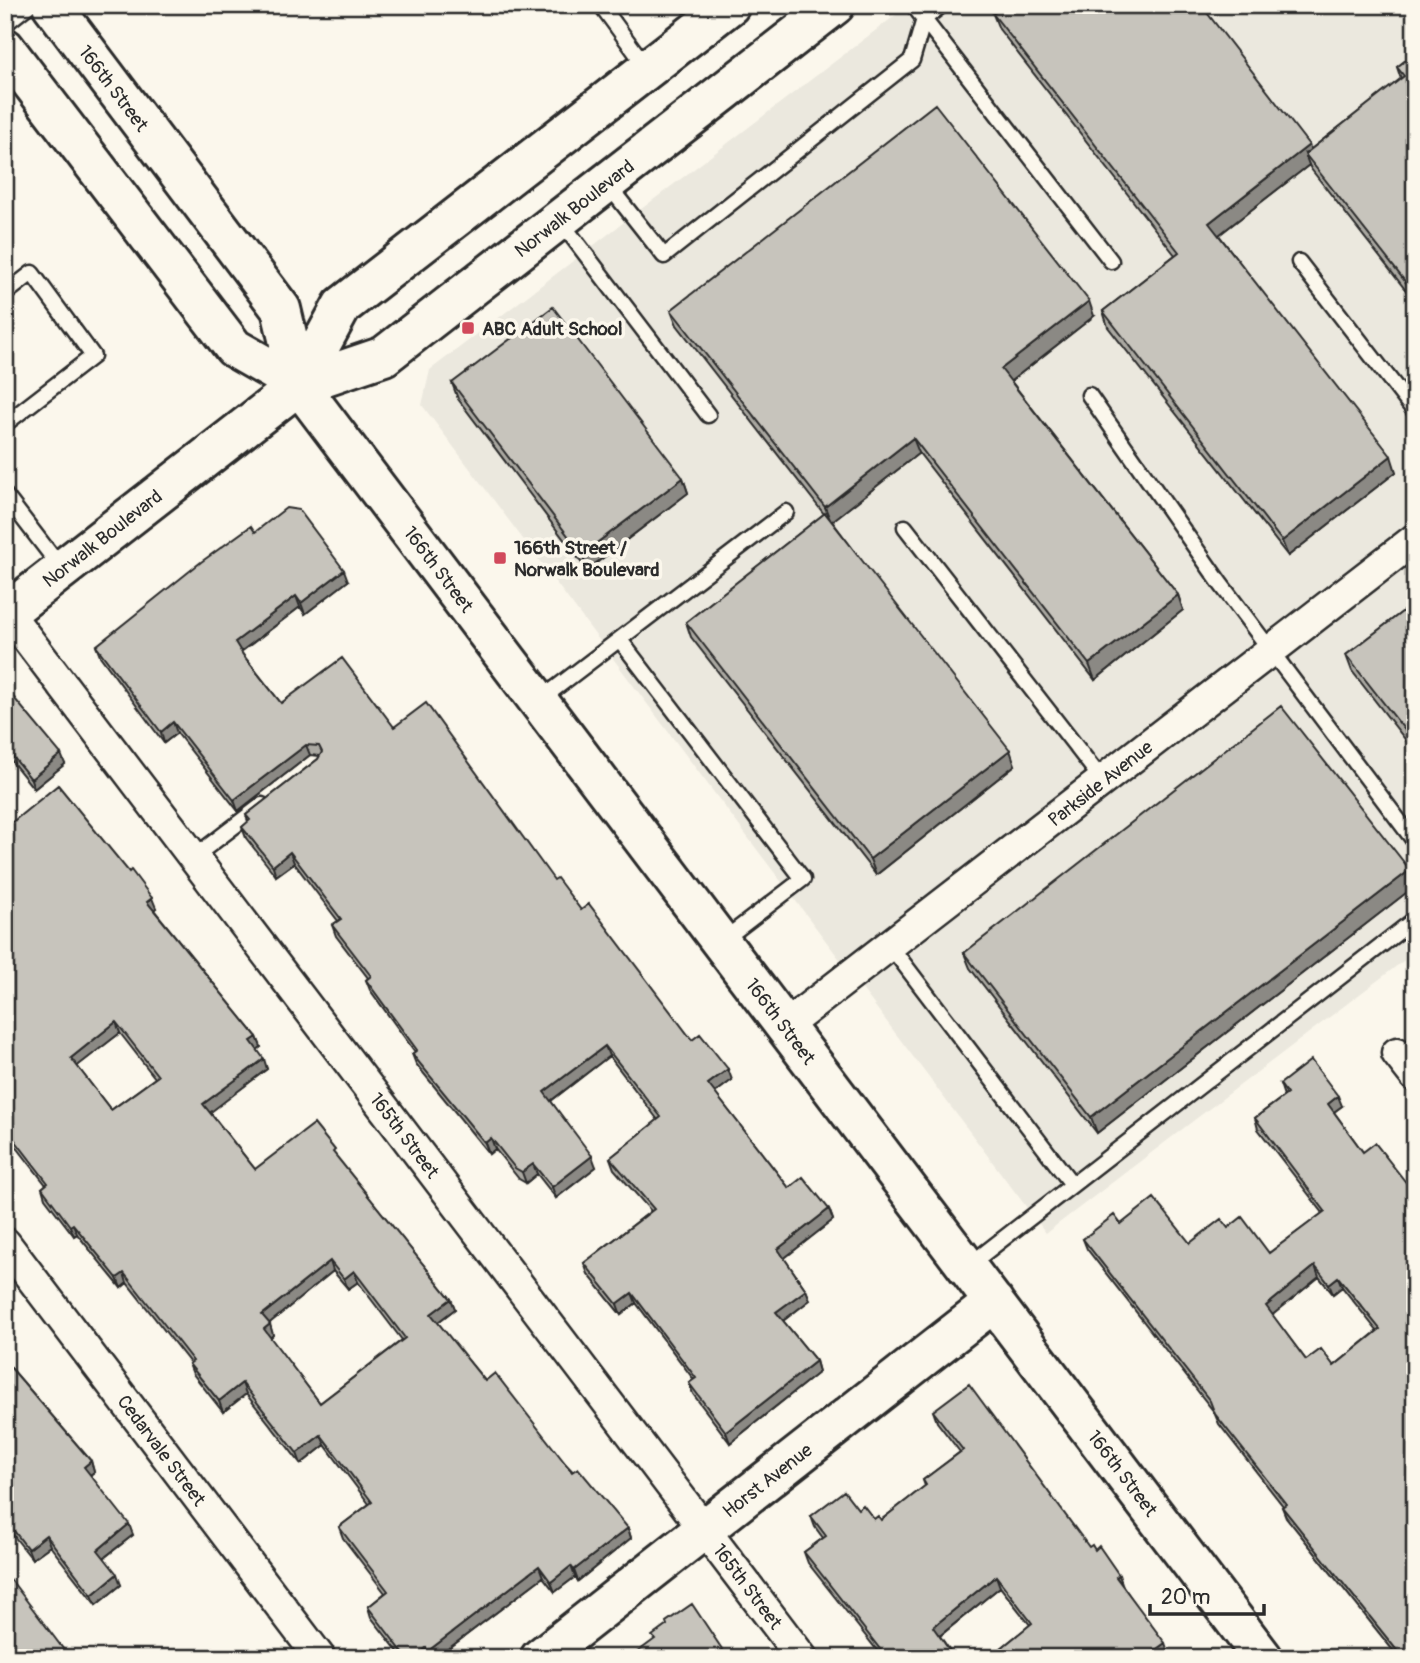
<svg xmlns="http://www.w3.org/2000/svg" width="1420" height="1663" viewBox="0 0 1420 1663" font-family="Pangolin,sans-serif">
  <rect width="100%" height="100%" fill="#fbf7ec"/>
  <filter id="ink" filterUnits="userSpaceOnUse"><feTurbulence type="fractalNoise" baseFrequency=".0143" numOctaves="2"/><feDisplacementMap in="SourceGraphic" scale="14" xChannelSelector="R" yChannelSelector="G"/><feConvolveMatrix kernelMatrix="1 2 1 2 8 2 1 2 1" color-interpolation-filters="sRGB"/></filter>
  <g filter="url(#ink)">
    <path fill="#ebe8de" d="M909,5H1415V952L1046,1233L422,405L430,370Z"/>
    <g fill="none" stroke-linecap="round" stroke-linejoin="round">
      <g stroke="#2b2b2b" stroke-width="19">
        <path id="lane" d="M601,5L647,68
          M913,5L1111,261
          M5,24L29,5
          M608,185L664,256L912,60L924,19L942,5
          M561,222L708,415
          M1299,262L1415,412
          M5,294L32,273L93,356L5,424
          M1089,395L1220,583L1415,842
          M5,495L61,568
          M905,527L1103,781
          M620,640L803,879L722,941
          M540,700L786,512
          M194,857L262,805
          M891,947L1071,1183
          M968,1266L1415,919"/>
      </g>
      <g stroke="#2b2b2b" stroke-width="35">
        <path id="street" d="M7,612L802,1658
          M785,1026L1415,539
          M1397,1053L1415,1076
          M5,1243L320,1658"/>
      </g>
      <g stroke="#2b2b2b" stroke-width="44">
        <path id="secondary" d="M52,5L281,309L299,385
          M5,48L234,348L299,385L1263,1658
          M299,385L342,306L730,5
          M5,614L299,385L384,356L835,5
          M540,1658L994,1302"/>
      </g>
      <use href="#lane" stroke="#fbf7ec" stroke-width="14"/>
      <use href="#street" stroke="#fbf7ec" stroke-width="30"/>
      <use href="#secondary" stroke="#fbf7ec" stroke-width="38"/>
    </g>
    <path fill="#aba9a2" stroke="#2b2b2b" stroke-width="2" fill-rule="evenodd" d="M993,14L1311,149L1401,79L1397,67L1415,53V302L1311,169L1309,165L1219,235L1396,472L1288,556L1108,327L1103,311L1175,255L999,29Z
      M671,310L1094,316L1011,381L1178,595L1183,610L1095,680L919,453L832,521L1015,765L876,875L691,637L686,622L824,514L677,325Z
      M452,383L683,478L688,493L587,570L458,399Z
      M255,532L348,581L305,614L300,607L241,652L281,703L394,727L554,880L692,1040L732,1080L715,1093L789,1188L829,1209L833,1220L784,1258L806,1290L810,1300L783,1321L816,1361L819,1372L730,1443L693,1394L689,1383L694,1380L636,1303L621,1315L588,1274L584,1263L651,1211L614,1169L610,1158L658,1120L609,1056L551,1101L596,1167L556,1198L537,1174L526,1183L519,1179L495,1149L489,1154L416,1064L412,1054L415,1052L370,990L366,980L368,978L336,936L332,925L338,921L294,863L276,876L246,838L242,827L248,822L246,815L318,759L320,756L310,755L238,811L177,733L164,743L100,656L96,646Z
      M1415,602V752L1352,671L1346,655Z
      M5,697L65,764L34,789L5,753Z
      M5,828L156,908L154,910L257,1037L261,1047L257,1050L267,1069L210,1112L255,1169L338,1159L451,1299L455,1309L437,1323L485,1381L628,1528L631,1538L578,1581L575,1577L555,1592L543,1577L436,1658H403L371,1617L368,1607L385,1593L343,1538L339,1527L369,1504L325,1445L301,1464L246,1394L223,1412L193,1374L189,1364L190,1363L127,1283L121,1288L77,1234L74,1236L45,1198L42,1188L46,1185L5,1132ZM120,1033L155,1078L111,1110L77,1066ZM333,1271L348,1289L358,1282L402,1340L320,1403L270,1338L273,1335L269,1323Z
      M1410,870L1415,886L1097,1133L970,968L964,953Z
      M1280,1084L1342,1106L1334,1112L1363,1152L1415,1658H1399L1286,1517L1282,1507L1283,1506L1219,1424L1214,1412L1087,1249L1083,1239L1121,1224L1190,1243L1228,1228L1269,1253L1323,1213L1258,1129L1255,1118L1284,1096ZM1319,1277L1333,1294L1342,1287L1377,1331L1334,1366L1306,1360L1272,1315Z
      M5,1361L91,1461L94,1472L90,1475L133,1535L104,1558L121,1585L96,1605L50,1546L32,1559L5,1525Z
      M933,1411L1089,1547L1095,1550L1123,1586L1169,1654L1164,1658H989L1030,1625L1000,1587L940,1636L955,1658H883L808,1563L804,1552L823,1538L815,1527L811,1516L858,1509L874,1519L881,1520L925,1486L923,1480L960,1452L937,1422Z"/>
    <path fill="#8b8984" stroke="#2b2b2b" stroke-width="2" d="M1309,145L1315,160L1305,154L1309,165L1215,238L1209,223Z
      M1089,301L1094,316L1007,384L1001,369Z
      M913,438L919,453L831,522L825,507Z
      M1391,456L1396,472L1288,556L1282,541Z
      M683,478L688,493L587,570L582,554Z
      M344,570L348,581L305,614L301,603Z
      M1178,595L1183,610L1095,680L1089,664Z
      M296,596L300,607L239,653L235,642Z
      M173,722L177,733L164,743L161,732Z
      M306,745L310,755L238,811L234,800Z
      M1010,750L1015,765L876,875L870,859Z
      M61,754L65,764L34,789L31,779Z
      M290,852L294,863L276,876L273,866Z
      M1410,870L1415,886L1097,1133L1091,1117Z
      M152,898L156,908L151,912L147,902Z
      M116,1022L120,1033L75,1068L71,1058Z
      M257,1037L261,1047L254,1052L251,1041Z
      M605,1046L609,1056L548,1103L544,1092Z
      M264,1059L267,1069L207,1115L203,1104Z
      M728,1069L732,1080L712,1095L708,1084Z
      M1338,1096L1342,1106L1331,1114L1328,1104Z
      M491,1138L495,1149L489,1154L485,1143Z
      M592,1156L596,1167L556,1198L552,1187Z
      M533,1164L537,1174L526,1183L522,1172Z
      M829,1209L833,1220L782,1260L778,1249Z
      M73,1224L77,1234L74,1236L70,1226Z
      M330,1261L333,1271L266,1326L262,1315Z
      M1315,1266L1319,1277L1270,1317L1266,1306Z
      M354,1271L358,1282L348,1289L344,1279Z
      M124,1273L127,1283L121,1288L117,1278Z
      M1338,1277L1342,1287L1333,1294L1329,1284Z
      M806,1290L810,1300L780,1323L776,1312Z
      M632,1293L636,1303L621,1315L617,1304Z
      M451,1299L455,1309L434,1325L431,1314Z
      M270,1324L273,1335L268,1340L264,1329Z
      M816,1361L819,1372L730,1443L726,1432Z
      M242,1383L246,1394L223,1412L219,1401Z
      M321,1435L325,1445L301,1464L297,1453Z
      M91,1461L94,1472L87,1477L84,1467Z
      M129,1524L133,1535L101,1560L98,1550Z
      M628,1528L631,1538L578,1581L574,1570Z
      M46,1535L50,1546L32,1559L28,1549Z
      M539,1566L543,1577L436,1658H431L428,1651Z
      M571,1566L575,1577L555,1592L551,1582Z
      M117,1574L121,1585L96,1605L92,1595Z
      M1119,1575L1123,1586L1116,1577Z
      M996,1576L1000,1587L937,1638L933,1627Z
      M1165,1643L1169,1654L1164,1658H1157L1154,1651Z
      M426,1648L430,1658H414Z"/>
    <path fill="#c7c4bc" stroke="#2b2b2b" stroke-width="2" fill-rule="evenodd" d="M1004,5H1201L1309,145L1209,223L1391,456L1282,541L1103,311L1179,252L993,14Z
      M1415,53V294L1305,154L1404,76L1397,67Z
      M935,104L1089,301L1001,369L1178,595L1089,664L913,438L825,507L671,310Z
      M553,307L683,478L582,554L452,383Z
      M286,508L299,510L344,570L301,603L296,596L235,642L243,655L281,703L342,658L394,727L426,703L554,880L557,878L581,910L589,904L692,1040L700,1034L728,1069L708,1084L789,1188L803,1177L829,1209L778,1249L806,1290L776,1312L816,1361L726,1432L689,1383L696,1378L632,1293L617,1304L584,1263L654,1209L610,1158L661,1117L605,1046L544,1092L592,1156L552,1187L533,1164L522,1172L515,1168L491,1138L485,1143L412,1054L417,1050L366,980L371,976L332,925L341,919L290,852L273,866L242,827L250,820L246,815L318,759L322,752L319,746L306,745L234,800L173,722L161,732L96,646L201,562L251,526L255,532Z
      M825,513L1010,750L870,859L686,622Z
      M1415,602V743L1346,655Z
      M10,693L61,754L31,779L5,747V697Z
      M1281,706L1410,870L1091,1117L964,953Z
      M58,785L129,872L131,870L152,898L147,902L257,1037L251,1041L264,1059L203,1104L255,1169L314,1124L335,1150L333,1152L451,1299L431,1314L485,1381L495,1373L572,1472L578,1468L628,1528L574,1570L571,1566L551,1582L539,1566L428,1651L426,1648L414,1658H407L368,1607L388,1591L339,1527L372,1502L321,1435L297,1453L242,1383L219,1401L189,1364L193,1361L124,1273L117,1278L73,1224L70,1226L42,1188L48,1183L5,1127V828ZM116,1022L158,1076L111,1110L71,1058ZM330,1261L344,1279L354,1271L405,1338L320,1403L264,1329L270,1324L262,1315Z
      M1311,1060L1338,1096L1328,1104L1363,1152L1375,1143L1415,1194V1658H1403L1282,1507L1286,1504L1215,1414L1210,1401L1083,1239L1114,1215L1121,1224L1154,1198L1190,1243L1221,1219L1228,1228L1242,1217L1269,1253L1325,1211L1255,1118L1287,1094L1280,1084ZM1315,1266L1329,1284L1338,1277L1380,1329L1334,1366L1321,1349L1306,1360L1266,1306Z
      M5,1361L91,1461L84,1467L129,1524L98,1550L117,1574L92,1595L46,1535L28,1549L5,1519Z
      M969,1384L1089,1547L1092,1545L1095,1550L1099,1546L1119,1575L1116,1577L1165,1643L1154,1651L1159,1658H989L1032,1623L996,1576L933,1627L955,1658H887L804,1552L826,1536L811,1516L844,1491L858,1509L863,1505L874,1519L878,1516L881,1520L926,1485L923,1480L963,1450L933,1411Z
      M11,1580L70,1658H5V1585Z
      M692,1604L728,1658H633L632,1656L655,1639L652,1636L667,1625L666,1622Z
      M213,1648L220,1658H201Z"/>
  </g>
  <g fill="#d1495b" stroke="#fbf7ec" stroke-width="2.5">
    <rect x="461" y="321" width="14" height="14" rx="3.5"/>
    <rect x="493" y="551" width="14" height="14" rx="3.5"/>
  </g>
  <g text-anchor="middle" stroke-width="7" stroke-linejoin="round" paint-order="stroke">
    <g font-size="19" fill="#2b2b2b" stroke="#fbf7ec">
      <text transform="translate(114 88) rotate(53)" y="7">166th Street</text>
      <text transform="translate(574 208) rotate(-38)" y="7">Norwalk Boulevard</text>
      <text transform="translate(102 538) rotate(-38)" y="7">Norwalk Boulevard</text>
      <text transform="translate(439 569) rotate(53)" y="7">166th Street</text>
      <text transform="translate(1100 783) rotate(-38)" y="7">Parkside Avenue</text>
      <text transform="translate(781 1021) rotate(53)" y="7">166th Street</text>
      <text transform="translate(405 1135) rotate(53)" y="7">165th Street</text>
      <text transform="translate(162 1450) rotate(53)" y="7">Cedarvale Street</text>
      <text transform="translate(1123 1473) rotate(53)" y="7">166th Street</text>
      <text transform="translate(767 1480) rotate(-38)" y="7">Horst Avenue</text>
      <text transform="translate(748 1586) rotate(53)" y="7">165th Street</text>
    </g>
    <g font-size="19" font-weight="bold" fill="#2b2b2b" stroke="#fbf7ec" text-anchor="start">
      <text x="482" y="335">ABC Adult School</text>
      <text x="514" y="554">166th Street /<tspan x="514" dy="22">Norwalk Boulevard</tspan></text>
    </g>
  </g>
  <rect width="1420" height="1663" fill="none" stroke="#fbf7ec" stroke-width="28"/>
  <rect x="14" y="14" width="1392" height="1635" fill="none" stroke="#2b2b2b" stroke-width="2.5" filter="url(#ink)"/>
  <path d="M1150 1604v10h114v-10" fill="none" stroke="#2b2b2b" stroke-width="3.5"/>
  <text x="1161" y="1604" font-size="21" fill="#2b2b2b" stroke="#fbf7ec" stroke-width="5" paint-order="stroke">20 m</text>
</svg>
